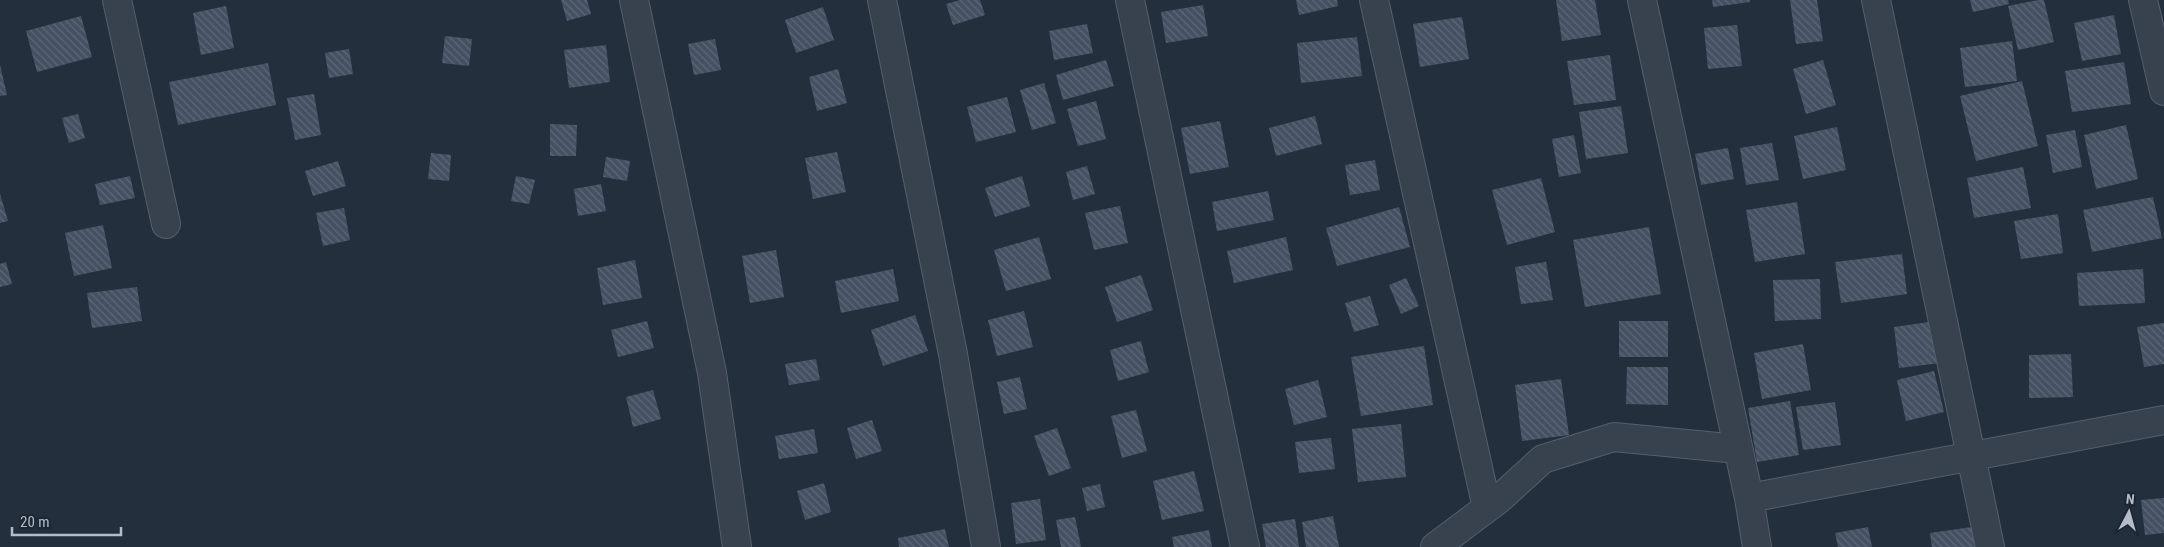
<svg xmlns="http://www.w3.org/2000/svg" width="2164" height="547" viewBox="0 0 2164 547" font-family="'Roboto Condensed',sans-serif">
  <defs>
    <pattern id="building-back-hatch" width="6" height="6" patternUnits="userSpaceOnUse" patternTransform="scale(1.25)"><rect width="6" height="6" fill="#455162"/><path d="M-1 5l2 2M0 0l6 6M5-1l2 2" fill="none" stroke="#5d6877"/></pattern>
  </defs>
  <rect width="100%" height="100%" fill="#242f3e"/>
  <path fill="url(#building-back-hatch)" d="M561,0H587L591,14L567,21Z
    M960,0H980L985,15L953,25L946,4Z
    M1296,0H1337L1338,6L1299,15Z
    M1556,0H1595L1601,35L1562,41Z
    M1712,0H1750V2L1713,7Z
    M1790,0H1817L1823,41L1796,44Z
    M1970,0H2008L2009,4L1973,12Z
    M2038,0H2044L2054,42L2018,50L2008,6Z
    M1203,5L1208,36L1166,43L1161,12Z
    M226,6L234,48L201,55L193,13Z
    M823,7L834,40L796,53L785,20Z
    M2114,15L2121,54L2082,61L2074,23Z
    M81,16L92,57L37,72L26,31Z
    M1462,17L1469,59L1420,67L1413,24Z
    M1087,24L1093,53L1054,60L1049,31Z
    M1737,25L1742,66L1708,69L1704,28Z
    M445,36L472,39L469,66L442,63Z
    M1357,37L1362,76L1301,83L1297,43Z
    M715,39L721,70L694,75L688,44Z
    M2012,41L2017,81L1965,87L1960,48Z
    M606,45L610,82L569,88L564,50Z
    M349,49L353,74L329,78L325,53Z
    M1610,55L1616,100L1574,105L1567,61Z
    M1106,60L1114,86L1063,100L1056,75Z
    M1823,60L1836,105L1806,114L1793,69Z
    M2124,62L2131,104L2072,112L2065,71Z
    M268,63L276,105L178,125L169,82Z
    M0,65L7,95L0,96Z
    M838,69L847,103L817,111L809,77Z
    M2022,81L2038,146L1976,161L1960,96Z
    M1044,83L1056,123L1032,130L1020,90Z
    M314,94L321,135L295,140L287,98Z
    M1007,97L1016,132L976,142L967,107Z
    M1096,101L1106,139L1078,146L1067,109Z
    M1621,106L1628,153L1586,159L1579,112Z
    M78,114L85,138L69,143L62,118Z
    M1315,116L1322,144L1276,156L1269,128Z
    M1220,121L1229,167L1190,174L1181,128Z
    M550,124L577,125L576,156H550Z
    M2126,125L2138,179L2096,189L2084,135Z
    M1837,127L1846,170L1803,179L1794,136Z
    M2075,130L2082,167L2053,173L2046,135Z
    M1574,135L1581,173L1559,177L1552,139Z
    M1772,143L1779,180L1746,185L1740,148Z
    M1728,148L1734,179L1701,185L1695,154Z
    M837,152L846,192L813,199L805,158Z
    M431,153L451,155L449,181L428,179Z
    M606,157L630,161L627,181L603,177Z
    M1375,160L1380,190L1350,195L1345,165Z
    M338,161L346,186L313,196L305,171Z
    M1087,166L1095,194L1073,200L1066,172Z
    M2023,167L2031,208L1974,218L1967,178Z
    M130,176L135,198L100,205L95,184Z
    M516,176L535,180L529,204L511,201Z
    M1022,176L1030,206L995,217L985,188Z
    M1541,178L1555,232L1507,245L1492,190Z
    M601,184L606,211L578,216L574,189Z
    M1268,191L1274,220L1217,231L1212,202Z
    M0,194L8,221L0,223Z
    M2153,197L2162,238L2092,252L2083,210Z
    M1797,202L1805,254L1755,262L1746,210Z
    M1120,206L1128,243L1094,250L1085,213Z
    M1399,207L1410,247L1337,266L1326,228Z
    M344,208L350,240L323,246L316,213Z
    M2058,214L2063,253L2021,259L2014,221Z
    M103,225L112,268L74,276L65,233Z
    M1649,227L1661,294L1585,307L1573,240Z
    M1039,237L1051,279L1006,291L994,250Z
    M1286,237L1293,270L1234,283L1227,251Z
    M776,250L784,297L750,303L742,256Z
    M1902,254L1907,294L1841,303L1835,262Z
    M635,260L642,298L603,305L597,268Z
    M6,262L12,284L0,287V264Z
    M1546,262L1553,300L1521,304L1515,267Z
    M893,269L899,301L841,313L835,281Z
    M2143,269L2145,303L2079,306L2077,273Z
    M1141,275L1153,310L1117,322L1105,287Z
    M1406,278L1419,306L1401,314L1389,285Z
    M1820,279L1821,319L1775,321L1773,280Z
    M137,287L142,321L92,328L87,293Z
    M1370,296L1379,325L1354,332L1345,303Z
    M1024,311L1033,347L997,356L988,320Z
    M915,315L928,351L883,366L871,330Z
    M647,321L654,348L618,357L611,330Z
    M1619,321H1668V357H1619Z
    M1936,321L1941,363L1899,368L1894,327Z
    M2164,323V364L2144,367L2137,327Z
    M1141,341L1149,372L1118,381L1110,350Z
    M1803,344L1811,390L1762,399L1754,353Z
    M1424,346L1433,405L1361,416L1351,357Z
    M2071,354L2073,397L2029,398V355Z
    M816,359L820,380L789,385L785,364Z
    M1627,367H1668V405L1626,404Z
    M1934,371L1944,412L1906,421L1897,380Z
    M1020,377L1027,409L1004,414L997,382Z
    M1561,379L1569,435L1522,441L1515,385Z
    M1318,380L1327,417L1294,425L1285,389Z
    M653,390L661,419L633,427L626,397Z
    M1790,401L1799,455L1757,462L1748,408Z
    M1835,402L1841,445L1803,450L1796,407Z
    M1136,410L1147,451L1122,458L1111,416Z
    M872,420L882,451L856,459L847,428Z
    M1401,424L1406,477L1358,482L1352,429Z
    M1057,428L1071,468L1049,476L1034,436Z
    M814,429L818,453L779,459L775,436Z
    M1331,438L1335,469L1299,473L1295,442Z
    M1194,471L1204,511L1162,520L1153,481Z
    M824,483L831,512L805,520L797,491Z
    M1100,484L1105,507L1087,511L1082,488Z
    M2164,498V533L2145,535L2141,500Z
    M1040,499L1046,540L1016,544L1011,503Z
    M1333,516L1339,547H1306L1302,522Z
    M1075,517L1081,547H1061L1056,520Z
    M1295,519L1299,547H1266L1262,524Z
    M1868,527L1872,547H1838L1835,533Z
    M1972,527L1976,547H1932L1930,533Z
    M945,529L949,547H899L898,538Z
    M1209,530L1212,547H1174L1172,537Z"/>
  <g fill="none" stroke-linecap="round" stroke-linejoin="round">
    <g stroke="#565f6c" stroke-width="30">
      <path id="street" d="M117,0L166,224
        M634,0L712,373L737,547
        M882,0L953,354L986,547
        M1130,0L1245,547
        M1374,0L1487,508
        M1642,0L1749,498L1757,547
        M1876,0L1990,547
        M2143,0L2164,91
        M1749,498L2164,420
        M1435,547L1499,499L1543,459L1614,437L1738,449"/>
    </g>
    <use href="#street" stroke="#38414e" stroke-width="28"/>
  </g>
  <g transform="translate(2129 512) rotate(6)" stroke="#1d2633" stroke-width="4" paint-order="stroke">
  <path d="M0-4L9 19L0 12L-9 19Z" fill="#b4bcc9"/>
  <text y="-8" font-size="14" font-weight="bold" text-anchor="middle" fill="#b4bcc9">N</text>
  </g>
  <path d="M12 527v8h109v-8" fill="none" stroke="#b4bcc9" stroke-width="2.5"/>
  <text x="20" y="527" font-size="15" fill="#b4bcc9" stroke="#1d2633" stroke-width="4" paint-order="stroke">20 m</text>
</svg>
